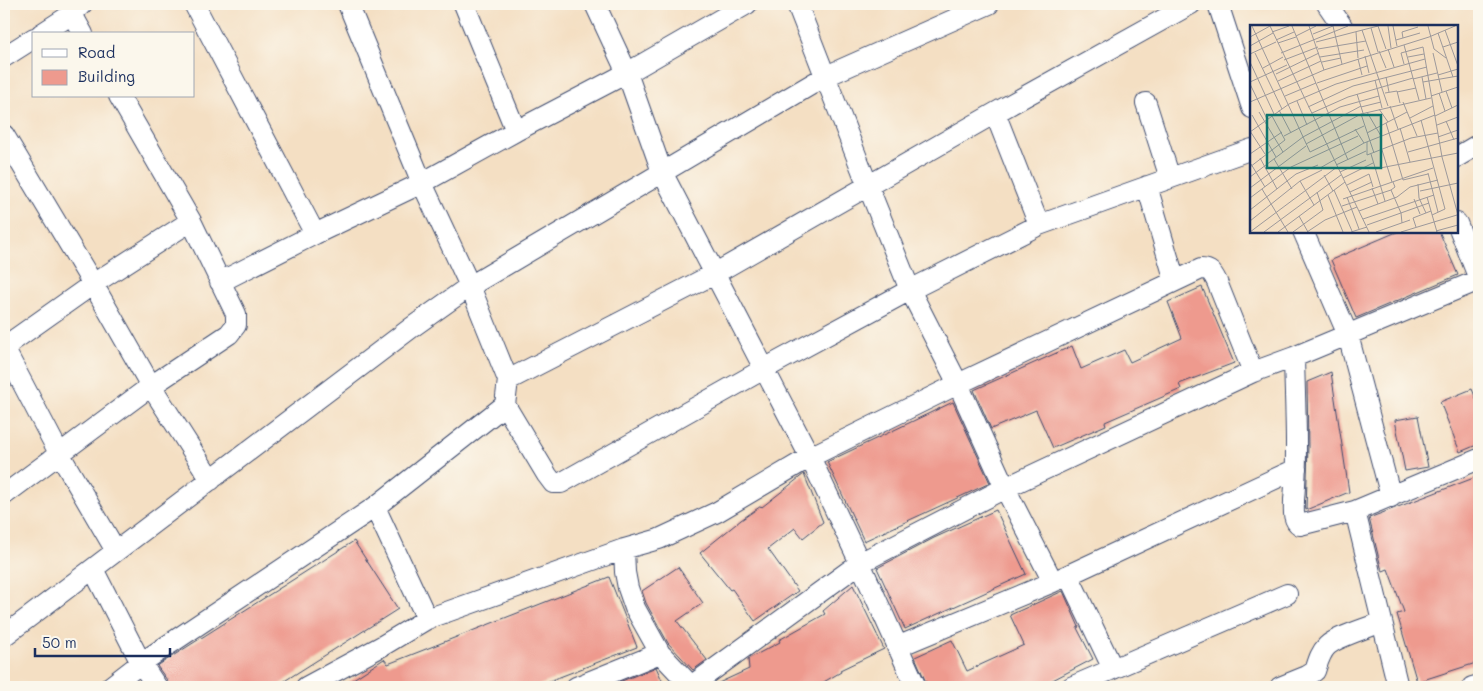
<svg xmlns="http://www.w3.org/2000/svg" width="1483" height="691" viewBox="0 0 1483 691" font-family="Mali,sans-serif">
  <rect width="100%" height="100%" fill="#fbf7ec"/>
  <filter id="ink" filterUnits="userSpaceOnUse"><feTurbulence type="fractalNoise" baseFrequency=".02" numOctaves="2"/><feDisplacementMap in="SourceGraphic" scale="10" xChannelSelector="R" yChannelSelector="G"/><feConvolveMatrix kernelMatrix="1 2 1 2 8 2 1 2 1" color-interpolation-filters="sRGB"/></filter>
  <filter id="wash" filterUnits="userSpaceOnUse"><feTurbulence type="fractalNoise" baseFrequency=".0096" numOctaves="4" result="noise"/><feDisplacementMap in="SourceGraphic" scale="20" xChannelSelector="R" yChannelSelector="G"/><feGaussianBlur stdDeviation="1.12" result="paint"/><feColorMatrix in="noise" values="0 0 0 0 0 0 0 0 0 0 0 0 0 0 0 0 0 1.4 0 .05"/><feComposite in="paint" operator="in"/></filter>
  <g filter="url(#wash)">
    <rect width="100%" height="100%" fill="#f4dfc3"/>
    <g id="blocks">
      <path fill="#ee9a8e" d="M1399,231H1439L1458,275L1356,318L1331,260Z
        M1202,287L1234,363L1179,384L1181,389L1105,422L1106,425L1053,448L1036,410L991,429L974,390L1072,346L1081,369L1124,350L1130,362L1182,338L1168,302Z
        M1331,372L1349,492L1306,510L1308,446L1307,382Z
        M1472,389L1479,406V444L1460,452L1440,402Z
        M953,402L990,483L864,541L827,462Z
        M1418,416L1428,467L1405,471L1395,420Z
        M804,474L823,522L803,538L795,528L768,549L798,591L755,621L732,589L730,590L700,553L741,520L761,506L762,507Z
        M1479,476V662L1417,682L1397,614L1404,612L1388,569L1383,571L1381,567L1369,518Z
        M996,510L1026,574L905,629L877,568L934,538Z
        M354,541L398,609L275,687H169L167,680L157,666Z
        M678,567L703,603L677,621L707,660L693,670L668,643L646,603L642,591Z
        M609,577L637,647L534,687H341L384,659L388,664Z
        M853,585L884,649L840,670L841,672L815,687H710L749,669L748,659L780,642L779,640L825,614L823,611Z
        M1063,591L1079,627L1077,628L1093,659L1047,683L1046,682L1034,687H928L915,657L952,640L967,671L1024,645L1010,615Z
        M656,667L665,687H607Z"/>
    </g>
  </g>
  <g filter="url(#ink)">
    <use href="#blocks" fill-opacity="0" stroke="#3c496d" stroke-width="1"/>
    <g fill="none" stroke-linecap="round" stroke-linejoin="round">
      <g stroke="#3c496d" stroke-width="22">
        <path id="street" d="M194,4L315,234
          M348,4L422,183L470,286L508,380L505,405L547,475L553,483H561L764,369L910,290L1039,225L1252,149
          M464,4L516,131
          M595,4L627,73L662,172L810,457L860,563L916,687
          M797,4L868,186L910,290L958,384L1005,488L1053,582
          M1218,4L1252,108
          M1327,4L1342,26
          M72,14L83,34
          M41,34L72,14L82,4
          M4,57L34,38
          M1146,103L1170,178
          M995,113L1039,225
          M4,135L93,284L151,386L211,480
          M1457,157L1479,144
          M1147,186L1175,281
          M1457,223L1479,279
          M1303,231L1348,335L1391,497
          M220,282L315,234L422,183L516,131L627,73L747,4
          M4,347L93,284L191,221
          M4,348L59,453L116,551
          M1294,357C1295,405 1298,452 1294,500C1294,509 1292,520 1300,525L1355,511L1479,459
          M508,380L714,274L995,113L1191,4
          M4,495L151,386L229,334L236,325V314L191,221L119,96
          M375,507L427,619
          M1355,511L1398,687
          M624,549L625,572L628,588L635,608L660,653L692,687
          M93,569L141,663L157,687
          M1068,575L1113,669
          M4,636L411,328L470,286L824,77L989,4
          M897,647L1053,582L1296,469
          M691,686L860,563L1005,488L1253,372L1294,357L1479,280
          M110,687L141,663L375,507L505,405
          M306,687L382,646L427,619L624,549L659,539L717,512L810,457L958,384L1201,269C1211,269 1213,274 1217,282L1253,372
          M576,687L660,653
          M1071,687L1287,594
          M1280,687L1307,676L1315,671C1318,662 1320,653 1327,646C1336,637 1368,628 1381,622
          M1472,687L1479,685"/>
      </g>
      <use href="#street" stroke="#fff" stroke-width="20"/>
    </g>
  </g>
  <g transform="translate(1250 25)">
    <rect width="208" height="208" fill="#f4dfc3"/>
    <path fill="none" stroke="#9d999b" stroke-width="1" d="M2,1L60,127L114,101M20,1L119,207M42,1L98,135M59,1L74,45M83,1L92,39M138,1L141,23M143,1L147,21M178,1L184,24L196,33M121,3L128,27M112,5L138,81M195,5L208,41M22,7L39,1M106,7L108,33M188,8L203,52M63,9L83,1M46,11L66,1M0,12L20,1M153,13L152,7L168,2M26,15L44,7M146,15L170,8M66,17L128,1L136,24M28,18L46,12M154,20L169,75M0,21L23,8M193,22L208,17M68,24L116,16M138,24L144,42M129,26L136,43M5,28L32,84M31,28L98,1M183,28L192,67M0,29L26,17M115,31L119,48M70,32L114,25M158,32L174,29M108,34L112,50M34,35L68,22M0,37L24,89M72,37L91,33M154,39L151,28L173,22L192,132L208,190M13,43L33,32M26,49L69,28M188,50L208,44M136,52L139,67M172,52L176,74M163,54L187,48M125,55L132,83M28,56L71,36M0,57L37,40M173,57L208,51M67,58L117,41M0,59L17,94M196,66L202,83M147,67L166,63M135,68L147,66L150,78M189,68L195,86M107,69L113,88M35,71L66,58M181,71L208,62M47,76L57,100M0,77L74,45L179,12L205,1M153,77L167,111M140,81L148,104M58,82L103,61L177,42M111,82L131,77M129,84L138,97M29,85L41,108M9,87L33,127M117,87L131,111M62,88L98,72L163,53M111,89L124,128M2,90L26,132M185,91L208,80M160,93L183,81M171,95L195,184L182,190M196,96L204,115M136,98L153,155L178,149M187,100L208,92M150,103L160,137M105,104L114,118M0,106L15,129M0,107L39,79L86,59L175,34M117,108L157,87M34,111L90,82L129,71M188,112L208,105M117,117V130L161,113L188,108M56,119L111,89L181,73M132,125L142,157M158,127L208,113M0,129L32,107M121,129L135,176M10,133L27,164M24,134L42,164M1,139L15,162M86,140L116,126M0,142L35,115L22,91M70,143L114,118L185,90M125,144L208,128M90,147L116,135M178,148L188,187M74,150L83,166M0,152L53,112L111,81M93,153L123,138M50,156L64,180M168,159L169,173L176,188M97,160L119,149L123,162M0,163L56,121M122,163L128,179M12,164L38,207M84,165L102,206M141,165L151,188L152,198M170,166L208,158M100,167L122,157M78,170L93,207M97,172L109,204M177,172L187,207M0,173L41,142L108,111M93,174L183,143M164,174L170,189M92,181L141,165L145,162L143,157M0,185L46,149L68,140M109,186L147,172L160,162L188,155M49,191L58,207M113,194L184,170M0,196L50,156L72,145M117,200L179,178M166,202L163,193L181,186M186,206L208,200M0,207L87,142M14,207L91,150M28,207L95,157M43,207L73,185L67,167M57,207L75,195L107,182M101,207L117,202M126,207L160,195M151,207L207,190"/>
    <path fill="#0f766e" fill-opacity="0.15" stroke="#0f766e" stroke-width="2.5" d="M17,90H131V143H17Z"/>
    <rect width="208" height="208" fill="none" stroke="#1b2f5e" stroke-width="2.5"/>
  </g>
  <rect width="1483" height="691" fill="none" stroke="#fbf7ec" stroke-width="20"/>
  <rect x="32" y="32" width="162" height="65" fill="#fbf7ec" stroke="#a1a7b3"/>
  <rect x="42" y="49" width="25" height="8" fill="#ffffff" stroke="#a1a7b3"/>
  <text x="78" y="58" font-size="15" fill="#1b2f5e">Road</text>
  <rect x="42" y="70" width="25" height="15" fill="#ee9a8e" stroke="#a1a7b3"/>
  <text x="78" y="82" font-size="15" fill="#1b2f5e">Building</text>
  <path d="M35 648v8h135v-8" fill="none" stroke="#1b2f5e" stroke-width="2.5"/>
  <text x="42" y="648" font-size="15" fill="#1b2f5e" stroke="#fbf7ec" stroke-width="4" paint-order="stroke">50 m</text>
</svg>
